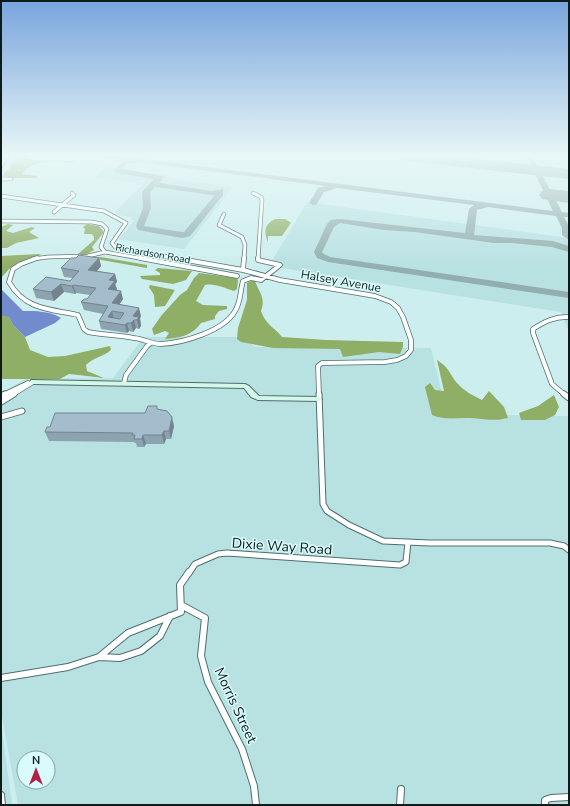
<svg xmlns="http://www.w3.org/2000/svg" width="570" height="806" viewBox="0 0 570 806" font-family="'Nunito Sans',sans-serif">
  <rect width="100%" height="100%" fill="#cdeeee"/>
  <path fill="#b8e1e2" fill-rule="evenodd" d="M107,167L160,175L176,179L233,187L184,249L119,239L134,221L130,217L118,215L115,212L142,185L140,184L95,177Z
    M307,202L569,238V332L561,312L269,266Z
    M144,337H243L255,347L431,348L447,414L569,416V805H18L1,711V393L25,379L113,378ZM24,758H48V782H24Z
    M1,721L12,805H1Z"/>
  <path fill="#8fae66" d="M21,157C38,163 57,158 75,162L74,163C60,161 41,160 29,167C26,169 25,172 22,174L38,176L35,178H12L3,176L5,172L10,168L15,158Z
    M276,219H285L291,223L282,236H268V242C263,231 265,223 276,219Z
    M8,224L13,225L6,231L13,233L32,227L35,228L29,232L39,238L16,243L7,248H1V227Z
    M87,224L99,226L104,232L92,247L94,250L87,254H78L94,240V237L92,234H84L85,229L83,227Z
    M39,254L41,255L19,263L10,268L1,278V256Z
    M101,257L147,265V268L90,258Z
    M158,268L192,271L186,280L173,284L142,279L140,276L160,275V273L155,270Z
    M199,273L236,278L238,280L237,289L234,291C224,288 215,283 205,285L196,301L203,305L227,306V309L219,311L215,316V319L201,323C193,335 180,338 165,339L169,333L165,331L154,335L152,329L161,316L180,295L187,290L194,278Z
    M251,281H255C259,292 266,298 261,311C266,325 273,326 282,337L326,340L403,342V347L400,354L379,352L343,357L340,349L273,348L241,342L237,339L238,328L247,300V283Z
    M150,285L175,290L165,306L155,307L154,295L149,287Z
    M2,314L9,317L13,325L25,337L30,350L48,357L65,356L110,346L111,350C103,357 96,356 86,365L87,371L104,378L69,374L60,379H1V315Z
    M437,360C450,368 449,374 458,384C464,391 474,396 482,400L489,391L504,407L508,418C490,422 483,418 466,418C454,418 444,420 432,415L425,387L430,383L435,390L444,391Z
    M554,395L559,407L555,415L545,420H521L519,413L538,406Z"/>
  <path fill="#718bcc" d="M1,289L23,311C35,311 51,311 61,318L55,323L25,337L13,325L9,317L1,315Z"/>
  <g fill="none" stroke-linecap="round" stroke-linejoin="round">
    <path fill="#92aeae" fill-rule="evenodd" d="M104,156H120L553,211L526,156H532L562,212L569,213V217H564L569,226V240L562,235V228L556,216L488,207L477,210L474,235L553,241L569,246V252L552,247L512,243H494L415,232L384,230L340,223L334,227L322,252L324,254L330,257L569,292V298L328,262L317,258L314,252L327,224L331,220L340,219L465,233L469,209L474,205L337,188L324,192L316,205H313L309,203L318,188L326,186L137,162L126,164L122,169L162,176L163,178L159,183L212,191L223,189V195L190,236L182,238L138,230L136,226L143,208L142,192L154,179L117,173L114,170L122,162L126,160L107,158ZM155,187L212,195H215L184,232H182L144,226L151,208L150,192Z"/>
    <path fill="#92aeae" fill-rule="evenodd" d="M399,156H451L569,169V179L408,161L402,160Z
      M549,189L569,191V203L542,199L539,195L542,191Z"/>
    <g stroke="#506e6e" stroke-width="4.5">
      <path id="street-far3" d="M1,179H11
        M253,193L261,197L262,200L258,259
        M1,196L104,211L126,223L112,243L116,248L181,259
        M54,212L74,195L72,193
        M224,214L219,225L242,237L245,245L244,259
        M1,221L92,222L102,224L107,229L101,247L105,252L145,259
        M33,259L48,257L88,256L105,252"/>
    </g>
    <g stroke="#506e6e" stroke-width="5.5">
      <path id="street-far2" d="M37,258L21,264L13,269L9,282C25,310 50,309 78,315L84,329L88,332C103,335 119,335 134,338C144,339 151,344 161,344C183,343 224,331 235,311C241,302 240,291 243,281L251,278L261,280L280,265L258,260V258
        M140,258L237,276
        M175,258L243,270L280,280L375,296L391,302L398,308L403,317L411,340V350L406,356L397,360L385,362L322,363L318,366L319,395
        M243,270L244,258
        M124,383L126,375L147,346L151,343
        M3,395L28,383
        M12,395L33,382
        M565,395L552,384L533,333V329C544,322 555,316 569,317"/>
    </g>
    <g stroke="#506e6e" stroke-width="7">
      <path id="street-far1" d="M319,394L323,504L327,511L349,525L383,541L430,543H550L564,546L569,550
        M564,394L569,398
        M1,396L5,394
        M1,402L14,394
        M1,417L22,411
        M189,573L195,564L218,554L227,553L400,565L406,562L408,542"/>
    </g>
    <g stroke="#506e6e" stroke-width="8">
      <path id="street" d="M181,605L205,618L201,656L208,682L242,749L254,786L256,805
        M99,657L120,658L141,651L160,636L170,616
        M1,678L68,667L99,657L128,633L181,612L180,585L189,572
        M1,795L2,805
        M400,805L401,789
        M545,805V800L551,798L569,797"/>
    </g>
    <g stroke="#506e6e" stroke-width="2">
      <path id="secondary" d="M5,156H9L2,167H1V163Z
        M31,380L245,384L249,386L259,396L319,397L322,399L319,401L258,400L251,397L244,388L33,384H31L30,382Z"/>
    </g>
    <use href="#street-far3" stroke="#fff" stroke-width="3"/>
    <use href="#street-far2" stroke="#fff" stroke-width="4"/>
    <use href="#street-far1" stroke="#fff" stroke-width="5"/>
    <use href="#street" stroke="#fff" stroke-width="6"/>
    <use href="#secondary" fill="#d3f8e7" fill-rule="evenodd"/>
  </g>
  <path fill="#8da3af" d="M76,258H99L101,266L97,271L115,274L117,282L115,284L117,289L116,290L123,299L119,305L141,316L140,318L141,326L139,329L136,328L133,332L129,331L127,333L101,329L99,321L103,314L84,310L81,302L87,299L90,295L76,293L75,294L64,292L54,301L36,298L33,289L70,281L73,278L64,277L61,268Z
    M158,410L174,426L171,439H166L164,444H146L144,447H137L136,443H135L134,442L49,441L45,432L50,427L145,413Z"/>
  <path fill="#73848f" d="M99,258L101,266L91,278L88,270Z
    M115,274L117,282L115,284L117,289L110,297L108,289L109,280Z
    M61,284L64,292L54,301L51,292Z
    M73,285L76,293L75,294L72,286Z
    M121,291L123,299L114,312L112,303Z
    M139,308L141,316L140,318L141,326L139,329L137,320L133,316Z
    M112,311L114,319L108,317Z
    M134,320L136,328L133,332L131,323Z
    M127,323L129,331L127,333L125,325Z
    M172,417L174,426L171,439L169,431Z
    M164,431L166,439L164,444L162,435Z
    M143,435L146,444L144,447L142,439Z"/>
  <path fill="#a4bdcc" stroke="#73848f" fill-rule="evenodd" d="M79,255L99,258L88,270L115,274L109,280L115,281L108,289L121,291L112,303L139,308L133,316L139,317L137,320H134L131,323H127L125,325L99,321L108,306L81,302L84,299H87L96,288L73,285L72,286L61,284L51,292L33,289L46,277L70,281L79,271L61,268L71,258H76ZM112,311L124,313L120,319L108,317Z
    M148,406H157V409L167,411L172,417L169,431H164L162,435H143L142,439H134L135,435H132L133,433L45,432L47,427H50L55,413H145Z"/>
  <linearGradient id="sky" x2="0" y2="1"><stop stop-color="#78a4dd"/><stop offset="0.58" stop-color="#e8f7f7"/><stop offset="1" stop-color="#e8f7f7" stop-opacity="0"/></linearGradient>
  <rect width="570" height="268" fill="url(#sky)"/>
  <g text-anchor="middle" stroke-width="3" stroke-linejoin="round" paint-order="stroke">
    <g font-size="10" fill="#0f1b1b" stroke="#dafbfb">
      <text transform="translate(153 253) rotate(10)" y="4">Richardson Road</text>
    </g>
    <g font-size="12" fill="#0f1b1b" stroke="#dafbfb">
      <text transform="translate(341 281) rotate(10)" y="4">Halsey Avenue</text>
    </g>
    <g font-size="14" fill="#0f1b1b" stroke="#dafbfb">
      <text transform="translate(282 546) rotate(4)" y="5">Dixie Way Road</text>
      <text transform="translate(236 705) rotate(65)" y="5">Morris Street</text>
    </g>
  </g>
  <rect width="570" height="806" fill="none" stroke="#0f1b1b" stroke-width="4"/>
  <g transform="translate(36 770)"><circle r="19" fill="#dafbfb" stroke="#89a1a1"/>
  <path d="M0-3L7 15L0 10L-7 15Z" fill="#b22048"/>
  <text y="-6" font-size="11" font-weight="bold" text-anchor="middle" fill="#0f1b1b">N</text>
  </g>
</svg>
